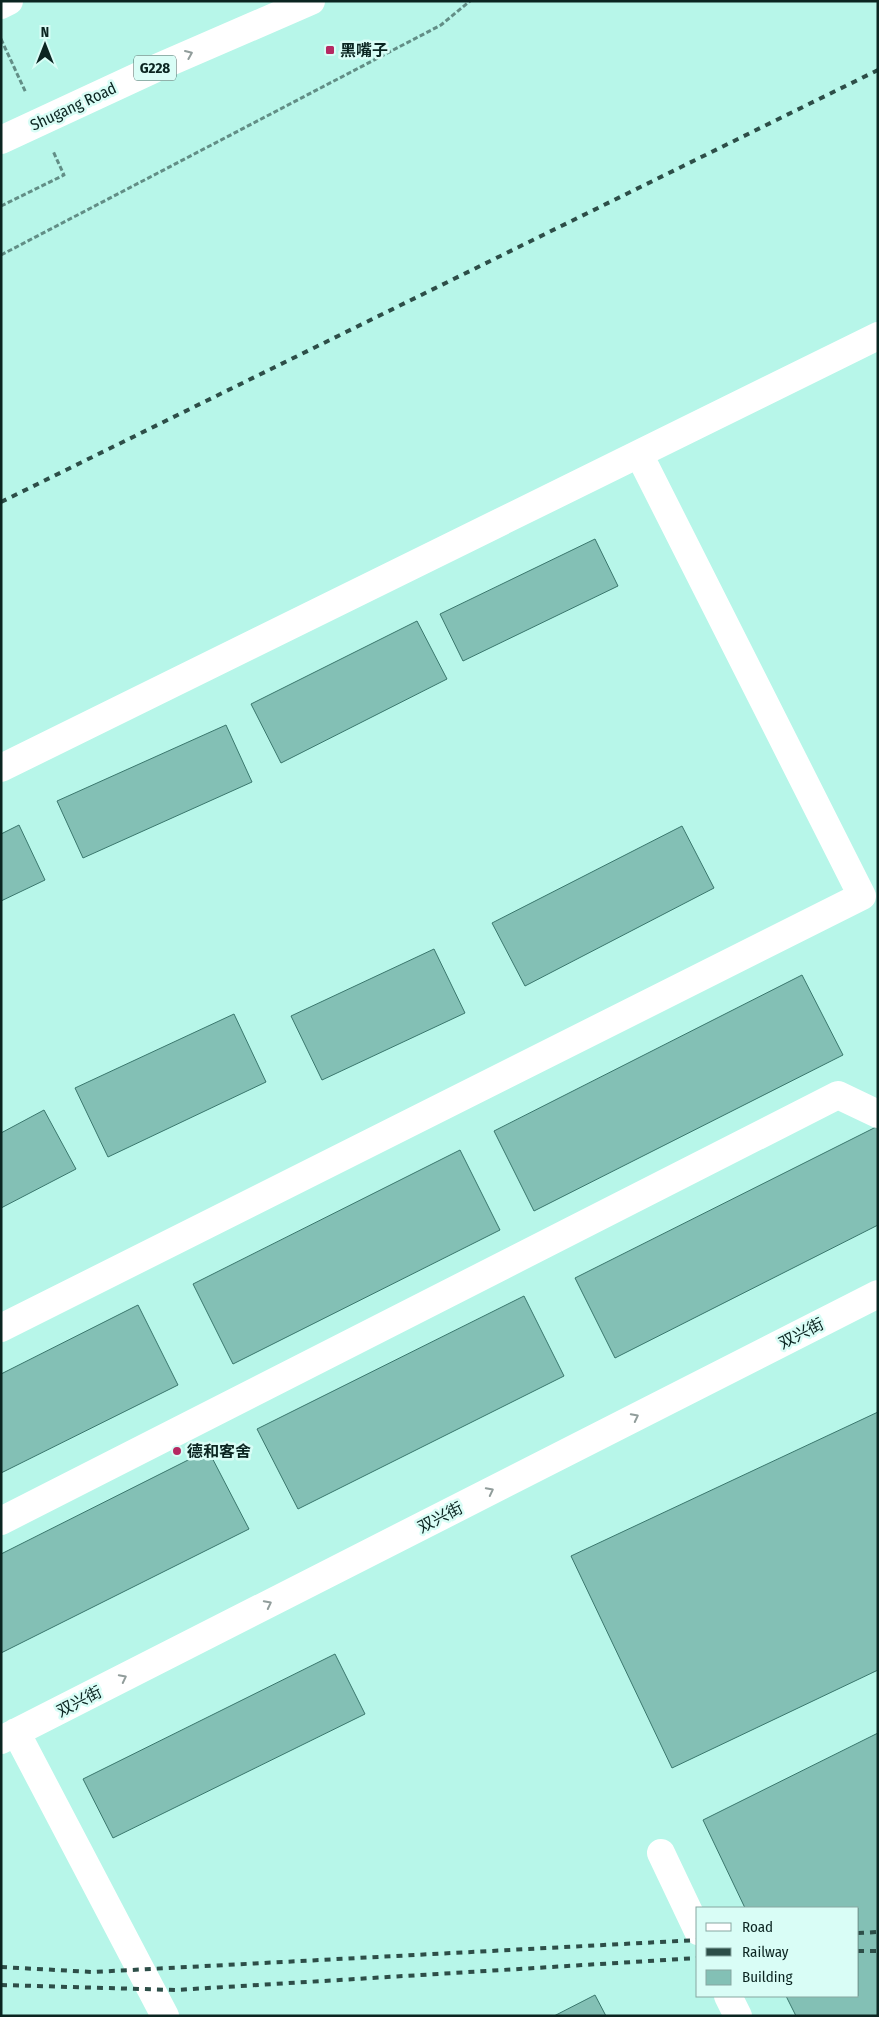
<svg xmlns="http://www.w3.org/2000/svg" width="879" height="2017" viewBox="0 0 879 2017" font-family="'Fira Sans Condensed','Noto Sans SC',sans-serif">
  <rect width="100%" height="100%" fill="#b7f6e9"/>
  <path fill="#83c0b5" stroke="#3a776d" d="M595,539L618,586L463,661L440,614Z
    M417,621L447,679L281,763L251,704Z
    M226,725L252,782L83,858L57,801Z
    M19,825L45,880L1,901V834Z
    M682,826L714,888L525,986L492,923Z
    M434,949L465,1013L322,1080L291,1016Z
    M802,975L843,1055L534,1211L494,1131Z
    M234,1014L266,1082L108,1157L75,1088Z
    M44,1110L76,1169L1,1208V1133Z
    M878,1126V1225L615,1358L575,1278Z
    M460,1150L500,1230L233,1364L193,1284Z
    M524,1296L564,1376L298,1509L257,1429Z
    M138,1305L178,1385L1,1473V1374Z
    M878,1412V1670L672,1768L571,1556Z
    M208,1450L249,1529L1,1653V1554Z
    M335,1654L365,1714L113,1838L83,1779Z
    M878,1733V2016H796L786,1996H858V1908H745L703,1820Z
    M595,1995L606,2016H554Z"/>
  <g fill="none" stroke-linecap="round" stroke-linejoin="round">
    <path stroke="#628e86" stroke-width="3" stroke-dasharray="5 2.5" stroke-linecap="butt" d="M1,39L26,93
      M1,206L64,175L53,151
      M1,255L441,25L470,1"/>
    <path stroke="#fff" stroke-width="28" d="M1,768L878,336
      M1,1328L862,896L639,454
      M1,1521L838,1095L878,1114
      M16,1732L165,2016
      M1,1740L878,1294
      M661,1853L698,1931
      M728,1996L738,2016"/>
    <path stroke="#fff" stroke-width="28" d="M1,5L9,1
      M1,140L154,69L311,1"/>
    <path stroke="#2d4e48" stroke-width="4" stroke-dasharray="6 6" stroke-linecap="butt" d="M1,502L878,70
      M858,1933L878,1932
      M858,1951H878
      M1,1967L93,1972L698,1940
      M1,1985L176,1990L698,1958"/>
  </g>
  <defs><path id="oneway-chevron" d="M-2-3.5L2.5 0L-2 3.5" fill="none" stroke-width="1.6" stroke-linecap="round" stroke-linejoin="round" transform="scale(1.25)"/></defs>
  <g stroke="#919d9b">
    <use href="#oneway-chevron" transform="translate(189 54) rotate(-23)"/>
    <use href="#oneway-chevron" transform="translate(635 1417) rotate(-27)"/>
    <use href="#oneway-chevron" transform="translate(490 1491) rotate(-27)"/>
    <use href="#oneway-chevron" transform="translate(268 1604) rotate(-27)"/>
    <use href="#oneway-chevron" transform="translate(123 1678) rotate(-27)"/>
  </g>
  <g fill="#b52962" stroke="#d9fdf6" stroke-width="2">
    <rect x="325" y="45" width="10" height="10" rx="2.5"/>
    <circle cx="177" cy="1451" r="5"/>
  </g>
  <g text-anchor="middle" stroke-width="5" stroke-linejoin="round" paint-order="stroke">
    <rect fill="#d9fdf6" stroke="#496661" stroke-width="1" x="134" y="55.5" width="42" height="25" rx="4"/>
    <g font-size="15" font-weight="bold" fill="#0b2521">
      <text x="155" y="73">G228</text>
    </g>
    <g font-size="16" font-weight="bold" fill="#0b2521" stroke="#d9fdf6" text-anchor="start">
      <text x="340" y="56">黑嘴子</text>
      <text x="187" y="1457">德和客舍</text>
    </g>
    <g font-size="16" fill="#0b2521" stroke="#d9fdf6">
      <text transform="translate(73 106) rotate(-25)" y="6">Shugang Road</text>
      <text transform="translate(801 1333) rotate(-27)" y="6">双兴街</text>
      <text transform="translate(440 1517) rotate(-27)" y="6">双兴街</text>
      <text transform="translate(79 1701) rotate(-27)" y="6">双兴街</text>
    </g>
  </g>
  <rect width="879" height="2017" fill="none" stroke="#0b2521" stroke-width="5"/>
  <rect x="696" y="1907" width="162" height="90" fill="#d9fdf6" stroke="#87a7a1"/>
  <rect x="706" y="1923" width="25" height="8" fill="#ffffff" stroke="#87a7a1"/>
  <text x="742" y="1932" font-size="15" fill="#0b2521">Road</text>
  <rect x="706" y="1948" width="25" height="8" fill="#2d4e48" stroke="#87a7a1"/>
  <text x="742" y="1957" font-size="15" fill="#0b2521">Railway</text>
  <rect x="706" y="1970" width="25" height="15" fill="#83c0b5" stroke="#87a7a1"/>
  <text x="742" y="1982" font-size="15" fill="#0b2521">Building</text>
  <g transform="translate(45 45)" stroke="#d9fdf6" stroke-width="4" paint-order="stroke">
  <path d="M0-4L9 19L0 12L-9 19Z" fill="#0b2521"/>
  <text y="-8" font-size="14" font-weight="bold" text-anchor="middle" fill="#0b2521">N</text>
  </g>
</svg>
